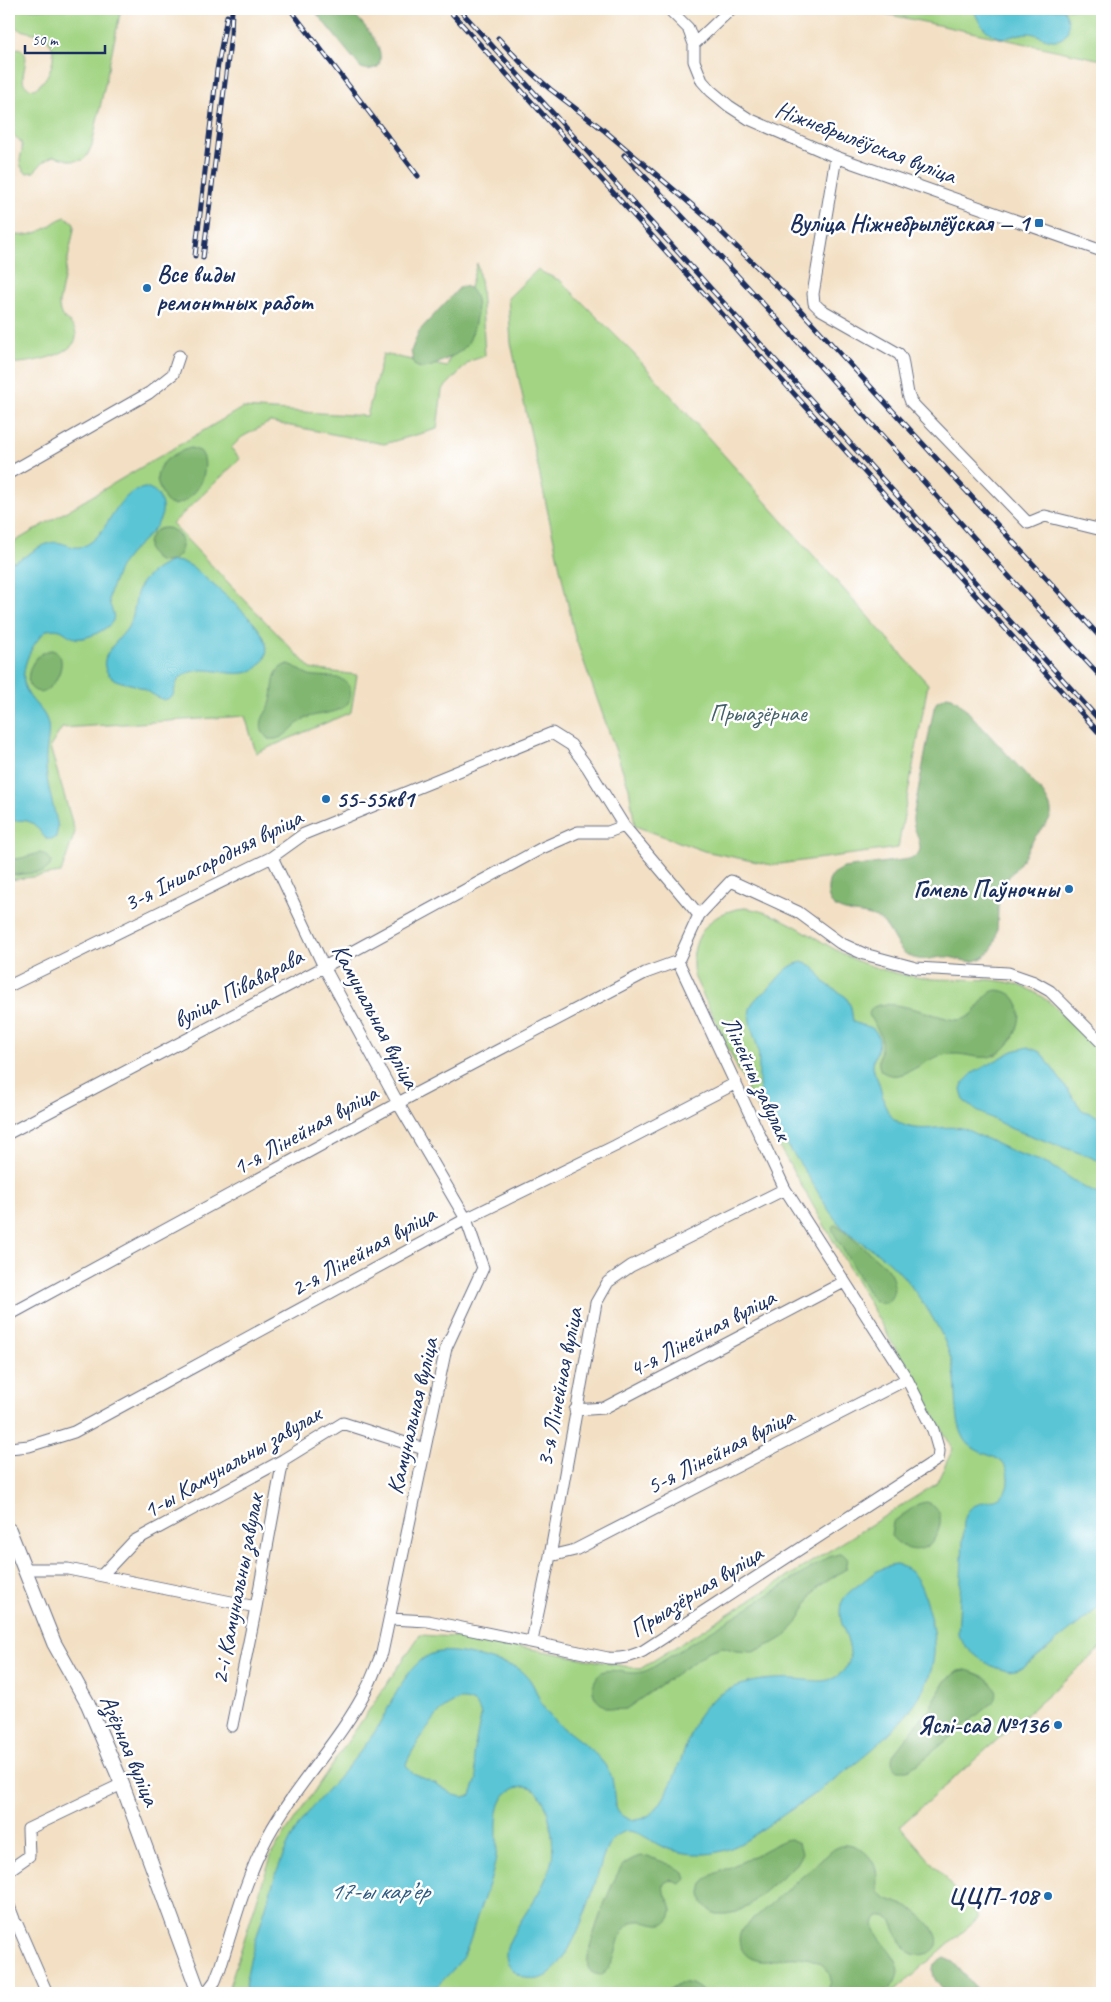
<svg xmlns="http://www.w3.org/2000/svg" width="1111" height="2002" viewBox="0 0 1111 2002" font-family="Caveat,sans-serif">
  <rect width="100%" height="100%" fill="#fff"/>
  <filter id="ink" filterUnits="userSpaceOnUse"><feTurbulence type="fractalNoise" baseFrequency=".02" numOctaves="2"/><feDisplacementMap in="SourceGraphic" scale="10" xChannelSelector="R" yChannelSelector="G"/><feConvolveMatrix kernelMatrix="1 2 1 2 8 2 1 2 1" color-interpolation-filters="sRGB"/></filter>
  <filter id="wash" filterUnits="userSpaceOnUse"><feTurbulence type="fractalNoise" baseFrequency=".0096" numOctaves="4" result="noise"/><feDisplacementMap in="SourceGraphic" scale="20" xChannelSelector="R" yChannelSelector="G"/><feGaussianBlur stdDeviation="1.12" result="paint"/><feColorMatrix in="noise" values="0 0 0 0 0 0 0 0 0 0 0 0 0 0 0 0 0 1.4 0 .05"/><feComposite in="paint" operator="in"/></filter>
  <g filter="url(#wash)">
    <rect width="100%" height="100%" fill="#f3e0c4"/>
    <path fill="#a2d483" stroke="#5e8270" d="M9,9H121L92,145L87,156L83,160L73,161L53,156L43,162L34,172L26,173C9,157 37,147 9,133V57L11,53L18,48C39,54 8,86 34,89C49,81 61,53 47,39C34,27 9,39 9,9Z
      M863,9H1102V60Z
      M66,217L74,223V229L59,303C58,322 75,320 76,335C79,355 24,365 9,363V234C23,237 35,235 48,227C54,223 58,219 66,217Z
      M477,263L481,287L485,356L470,361L442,390L437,429L384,444L270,422L242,437L231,448L240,459L172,524L311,669L357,675L351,712L256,753L245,716L62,728L50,747L75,832L61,873L9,880V545L242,408L367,416L383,354L447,367Z
      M537,270L561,281L633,353L928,684L898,848L772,865L704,851L635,826L629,788L575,637L511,343L508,298Z
      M745,908C791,914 825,950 868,965C886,971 905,976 923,978C955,982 991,975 1021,986C1054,998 1078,1030 1102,1054V1647L900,1826L979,1917L892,1993H227L272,1853L420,1635L473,1638L640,1669L936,1484L953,1449L753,1101L694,976C688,940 708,911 745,908Z"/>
    <path fill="#81b671" stroke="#4e7268" d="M313,9H350C362,24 388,47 378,67L368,70L361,68Z
      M461,286C487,286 475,334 466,346C459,354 448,358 439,363C430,367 423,371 414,365L411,351L419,331Z
      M191,448L200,451C207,459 205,470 202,480C199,490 180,511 168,503C164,500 162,493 160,489C149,467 172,453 191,448Z
      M148 545a17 17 0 1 1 34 0a17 17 0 1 1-34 0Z
      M51,650C77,654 47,711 29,685C26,670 35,653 51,650Z
      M289,664C296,666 301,672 309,675C320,678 347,673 350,689C355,717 318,711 304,719C292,726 284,742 268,739L262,731C259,715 268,714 271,701C275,687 270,668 289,664Z
      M947,696L952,697L960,703L1042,792C1059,817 1050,818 1035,837C1029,845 1026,855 1020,863C1013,872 1004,881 1001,892C993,913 1006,949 978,960C967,964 958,958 948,957C938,956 927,961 918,959C893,955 895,927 876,918C858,910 825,917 828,887C829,876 834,872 843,868L909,859L917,855L920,850C921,838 912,829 913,817L934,708L937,701Z
      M39,853C46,854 49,856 51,862L50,866L43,872L16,875L9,873V860L22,858Z
      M997,990C1034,993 1020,1042 997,1054C983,1062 967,1053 952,1054C924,1054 904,1087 881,1071C875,1060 883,1051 881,1039C880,1029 872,1024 869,1014C874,990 938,1018 955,1020C980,1021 979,992 997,990Z
      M834,1225L839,1226L887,1268C904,1291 886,1316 870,1296L833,1232L832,1227Z
      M926,1502C959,1508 929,1579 891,1536L893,1522L918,1504Z
      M842,1553L848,1559L846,1569L818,1587L812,1595L797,1623L784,1637L774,1643L753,1652L736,1651L723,1647L709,1651L626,1709C602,1713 581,1694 601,1672C618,1666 630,1679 650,1669L829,1557Z
      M966,1670C980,1674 1002,1682 994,1701L918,1764L907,1770H898C892,1766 891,1762 893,1755L930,1708L945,1681L958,1671Z
      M790,1839L799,1843L802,1853L796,1864L749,1905L737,1912L726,1914H716L709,1910L703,1903L701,1894L703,1883L712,1875L746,1860L784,1840Z
      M846,1844C859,1845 873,1856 876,1870C878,1877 875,1886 879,1892C885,1900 901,1903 909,1908C919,1913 926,1920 932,1928C936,1933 939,1939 937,1945C935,1950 930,1953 925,1954C900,1961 899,1929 889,1918L878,1916C858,1938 928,1962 884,1993H825C829,1988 832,1983 830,1976C825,1959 802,1956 787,1957C778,1958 769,1962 761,1961C744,1960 733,1942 743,1928L834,1849Z
      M640,1856C654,1857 672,1865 684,1872L686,1879L681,1884L670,1880L664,1883C660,1896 676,1902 671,1916C663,1936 642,1911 627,1926C613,1940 620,1965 600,1975C595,1974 590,1973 588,1967C583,1955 613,1876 623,1865C628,1861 634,1858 640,1856Z
      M944,1958L953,1962L981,1993H946C938,1984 930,1977 934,1964Z
      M680,1983C690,1982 698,1986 704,1993H665Z"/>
    <path fill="#5ac5d5" stroke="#3a7a9a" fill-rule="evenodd" d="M974,9H1063C1072,20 1071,42 1052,40C1044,39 1038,34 1030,33C1022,33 1017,35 1010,37C992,41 978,25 974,9Z
      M144,488C151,488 156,491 159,497C173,522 139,541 127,557C121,564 117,573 114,581C112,587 109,593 109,600C110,610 120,618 107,627C99,633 85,640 75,638C62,634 65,627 47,630C31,643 17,673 27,692C33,704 45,710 48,724C50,737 45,750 46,763C46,785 54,806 58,827L56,837C43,845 42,829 32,823C25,819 17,820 9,822V563C24,560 35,547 50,543C66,539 73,555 91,542C113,525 113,496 144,488Z
      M172,561L183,562L193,567C209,582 255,618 263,636C267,643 268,651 265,658C261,666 253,672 244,673C222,676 203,662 181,677C174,683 176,690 172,697L164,700C154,697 147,689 137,686C127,682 113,683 107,672C97,656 120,640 128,627C137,612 133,596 141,584C148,574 161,565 172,561Z
      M805,962L814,967L825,983L846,997L851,1007L853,1021C860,1027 871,1024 876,1032C884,1044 873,1054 873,1065C873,1072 877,1077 879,1083C884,1102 885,1118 906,1126C924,1132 944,1125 963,1128L1014,1152L1049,1164L1085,1188L1102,1196V1605L1023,1668C1017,1669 1010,1672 1004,1670C989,1668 963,1648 958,1635L964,1521C966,1515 968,1509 974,1506C988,1498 1009,1503 1008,1478C1007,1449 977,1461 964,1438C955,1422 957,1397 955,1379C952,1353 940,1328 925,1306C914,1290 902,1273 887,1260C873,1249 857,1241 844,1229C827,1212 819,1192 806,1173C790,1147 770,1125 761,1095C757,1080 760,1065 758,1050C755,1034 742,1014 755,1000C758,996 763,994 767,990C779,979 786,963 805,962Z
      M1028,1047L1040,1052L1045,1058L1082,1110L1102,1118V1162L1088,1156L1012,1129L977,1111L964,1101L961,1089L963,1083L973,1073L1013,1051Z
      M897,1565C918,1570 923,1590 928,1609C932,1622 935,1640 934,1654C929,1729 805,1798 750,1838C734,1848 717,1855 698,1854C686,1854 674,1851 663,1847C647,1840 630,1821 614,1838C605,1847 602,1862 598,1874C590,1900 565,1987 529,1979C522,1977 516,1974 512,1969C508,1966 506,1960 506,1955C506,1943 515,1932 520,1922C532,1903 548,1882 552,1859C555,1840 548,1778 519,1787C512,1789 507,1792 503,1798C493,1815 499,1838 496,1857C493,1877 484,1897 477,1917C472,1932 470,1947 460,1961C452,1972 440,1983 430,1993H245C246,1968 255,1943 262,1919C273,1884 282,1848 304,1818C327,1788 355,1762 376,1730C390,1708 407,1660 435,1653C457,1647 495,1662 516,1667C538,1680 535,1700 550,1716C568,1735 597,1748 610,1773C617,1787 609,1808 625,1817C667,1838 685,1733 700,1713C721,1684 761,1677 795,1679C814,1680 830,1686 844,1670C863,1648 829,1622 844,1598C848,1592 856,1587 861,1583C873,1573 882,1566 897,1565ZM459,1700C471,1699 479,1704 481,1716L473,1755L477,1779L471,1795L464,1797L454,1795L435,1783L413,1774L406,1765C408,1755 433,1719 441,1711C446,1706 453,1703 459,1700Z"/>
  </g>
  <g filter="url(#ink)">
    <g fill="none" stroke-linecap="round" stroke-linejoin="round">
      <g stroke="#676d82" stroke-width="13">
        <path id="minor" d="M669,9L688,28L694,44V61L702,81L711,91L729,106L749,119L836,157L1102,251
          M694,44L731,9
          M836,157L813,294L814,303L820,309L899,354L902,359L908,394L911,402L1028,523L1045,516L1102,530
          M9,473L149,393L173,374L179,356
          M699,915L731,881L798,912L840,943L864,954L916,968L1008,973L1034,982L1050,991L1102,1043
          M9,986L272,857L304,834L552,733L571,745L588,768L624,826L699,915L678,961L785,1189L907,1379L933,1430L939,1451L938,1459L643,1651C630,1657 621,1659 608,1658L428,1621L390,1619
          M9,1133L324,967L542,848L578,832H608L624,826
          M9,1315L398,1103L645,973L678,961
          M575,1410L604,1408L844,1282
          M9,1448L29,1446L74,1432L466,1219L615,1146L736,1083
          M550,1556L575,1550L907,1379
          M24,1569H68L256,1607
          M102,1575L134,1541L283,1460L343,1423L424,1449
          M532,1641L550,1556L596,1303L608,1282L631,1266L785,1189
          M232,1726L256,1607L283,1460
          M9,1870L29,1856L28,1829L122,1784
          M9,1906L14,1919
          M17,1924L47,1993
          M206,1993L215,1981L220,1968C234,1923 246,1877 268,1836C296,1784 341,1740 367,1688C373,1677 377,1664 382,1653L446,1348L483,1268L466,1219L398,1103L324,967L272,857"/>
      </g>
      <g stroke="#676d82" stroke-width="16">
        <path id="tertiary" d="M9,1530L54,1643L88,1704L122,1784L199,1993"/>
      </g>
      <use href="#minor" stroke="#fff" stroke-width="11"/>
      <use href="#tertiary" stroke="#fff" stroke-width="14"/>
      <g stroke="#1b2f5e" stroke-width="5">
        <path id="rail" d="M290,9L418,176
          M448,9L1102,736
          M459,9L1102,723
          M498,38L526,68L550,89L605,131L706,217L792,301L1102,639
          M624,155C788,325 941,505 1102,678
          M195,256L217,70L227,16
          M203,258L231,34L232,9"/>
      </g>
      <use href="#rail" stroke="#fff" stroke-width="3" stroke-dasharray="9" stroke-linecap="butt"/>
    </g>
  </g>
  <g fill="#1f6fb2" stroke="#fff" stroke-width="2">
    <rect x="1034" y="218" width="10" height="10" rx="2.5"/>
    <circle cx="147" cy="288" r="5"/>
    <circle cx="326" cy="799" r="5"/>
    <circle cx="1069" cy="889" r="5"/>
    <circle cx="1058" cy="1725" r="5"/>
    <circle cx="1048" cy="1896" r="5"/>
  </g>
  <g text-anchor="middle" stroke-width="5" stroke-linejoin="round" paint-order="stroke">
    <g font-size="24" fill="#1b2f5e" stroke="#fff">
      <text transform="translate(866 142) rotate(21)" y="8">Ніжнебрылёўская вуліца</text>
      <text transform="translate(213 860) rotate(-27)" y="8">3-я Іншагародняя вуліца</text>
      <text transform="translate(238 988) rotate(-28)" y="8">вуліца Піваварава</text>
      <text transform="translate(376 1016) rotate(62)" y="8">Камунальная вуліца</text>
      <text transform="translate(757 1078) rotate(65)" y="8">Лінейны завулак</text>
      <text transform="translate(305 1130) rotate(-29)" y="8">1-я Лінейная вуліца</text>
      <text transform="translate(363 1251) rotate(-29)" y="8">2-я Лінейная вуліца</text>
      <text transform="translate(702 1333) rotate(-28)" y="8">4-я Лінейная вуліца</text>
      <text transform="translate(559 1387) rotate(-79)" y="8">3-я Лінейная вуліца</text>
      <text transform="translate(412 1416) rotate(-77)" y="8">Камунальная вуліца</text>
      <text transform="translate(720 1451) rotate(-27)" y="8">5-я Лінейная вуліца</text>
      <text transform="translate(232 1462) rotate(-30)" y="8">1-ы Камунальны завулак</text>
      <text transform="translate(237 1589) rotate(-79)" y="8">2-і Камунальны завулак</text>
      <text transform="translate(696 1591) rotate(-32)" y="8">Прыазёрная вуліца</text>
      <text transform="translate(130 1750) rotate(67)" y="8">Азёрная вуліца</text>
    </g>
    <g font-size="24" font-weight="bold" fill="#1b2f5e" stroke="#fff" text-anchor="end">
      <text x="1029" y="231">Вуліца Ніжнебрылёўская — 1</text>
      <text x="157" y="282" text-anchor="start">Все виды<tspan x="157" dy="28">ремонтных работ</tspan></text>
      <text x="336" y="807" text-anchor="start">55-55кв1</text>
      <text x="1059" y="897">Гомель Паўночны</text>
      <text x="1048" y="1733">Яслі-сад №136</text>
      <text x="1038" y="1904">ЦЦП-108</text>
    </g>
    <g font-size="24" fill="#446169" stroke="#fff">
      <text x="758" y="721">Прыазёрнае</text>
    </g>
    <g font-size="25" font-style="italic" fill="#2e5c82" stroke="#fff">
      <text x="379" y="1899">17-ы кар’ер</text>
    </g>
  </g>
  <rect width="1111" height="2002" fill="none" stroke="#fff" stroke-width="30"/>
  <path d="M25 45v8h80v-8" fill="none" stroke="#1b2f5e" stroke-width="2.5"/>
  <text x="32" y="45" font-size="15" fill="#1b2f5e" stroke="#ffffff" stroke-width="4" paint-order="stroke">50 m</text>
</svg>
